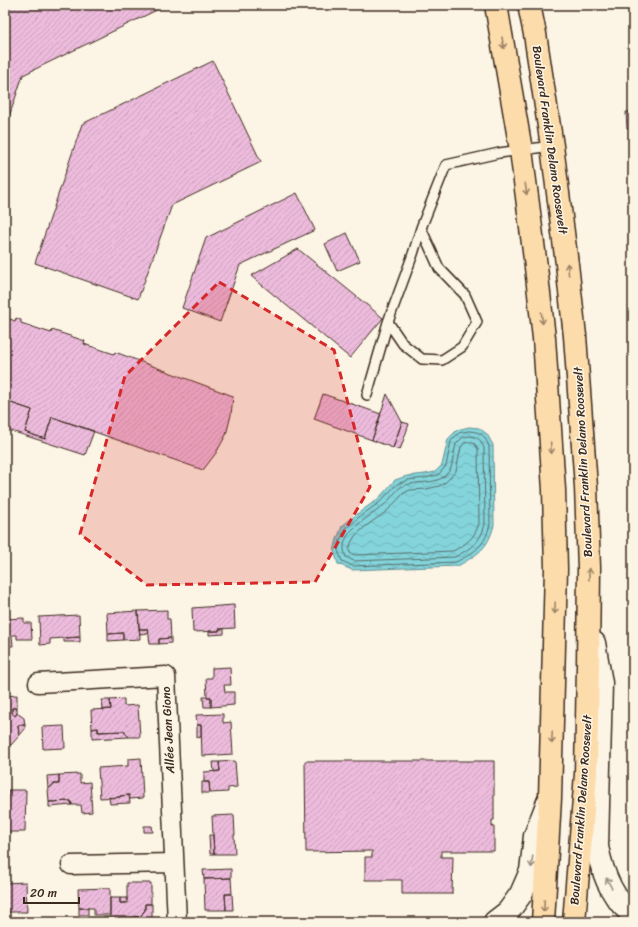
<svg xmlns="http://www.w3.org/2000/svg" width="638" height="927" viewBox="0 0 638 927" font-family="Sriracha,sans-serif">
  <defs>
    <pattern id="water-waves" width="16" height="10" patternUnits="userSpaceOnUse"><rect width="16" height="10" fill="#83d4db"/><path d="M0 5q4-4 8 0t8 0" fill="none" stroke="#72b6bc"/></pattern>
    <pattern id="building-hatch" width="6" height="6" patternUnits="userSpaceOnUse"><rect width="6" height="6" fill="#edbbdc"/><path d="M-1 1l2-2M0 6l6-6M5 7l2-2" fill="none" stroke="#cca1bc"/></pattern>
  </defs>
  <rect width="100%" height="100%" fill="#fcf5e5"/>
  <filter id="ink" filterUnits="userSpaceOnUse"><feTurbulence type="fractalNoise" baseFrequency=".025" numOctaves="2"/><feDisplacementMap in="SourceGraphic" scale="8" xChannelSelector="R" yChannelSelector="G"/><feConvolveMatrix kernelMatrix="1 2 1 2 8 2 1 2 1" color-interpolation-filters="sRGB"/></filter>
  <g filter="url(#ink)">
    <path fill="url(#water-waves)" stroke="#66908f" d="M469,427L479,428L487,434L493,445L494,525C488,549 478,554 458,566L352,570L338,564L334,551L337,539L342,526L357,514L378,499L395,480L407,476L425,474L435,472L442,465L448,439L457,430Z"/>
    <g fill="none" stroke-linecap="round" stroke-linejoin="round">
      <path stroke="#586e6a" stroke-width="1" d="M469,431C482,432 484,435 489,446L490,524C485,546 475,552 456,562L353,566L342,561L338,551L340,540L346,529L359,517L380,502L397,484L408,480L425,478L438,475L446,466L451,441L459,433Z
        M469,436C479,437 480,439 484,448L485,524C481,542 471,548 455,557L354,561L346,557C335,532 370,518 384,505C390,500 395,491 401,487C419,478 439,489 451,468L456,444L462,438Z
        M470,442L475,444L478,449L479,523C475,538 466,544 453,551L355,555L350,553L349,550L351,543L355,536L366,526L387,511L404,493L410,490L427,489L439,486L446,482L456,471L461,447L464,443Z"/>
    </g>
    <path fill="url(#building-hatch)" stroke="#3b2a1e" d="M5,5H167L23,75L5,129Z
      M213,61L261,162L172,205L138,299L35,263L82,124Z
      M626,112H633V137H630V129H627Z
      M297,193L315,230L240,265L220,322L182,308L206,238Z
      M347,233L360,261L337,271L325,244Z
      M298,249L383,318L350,358L251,276Z
      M5,317L15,321L16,318L21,320V323L51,333L52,330L85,341L84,344L114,354L115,352L233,396L231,415L226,435L216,453L203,470L52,417L45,439L25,432L32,410L5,401Z
      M323,394L381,414L372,440L314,419Z
      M387,394L402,422L393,448L372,440Z
      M5,401L32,410L25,432L45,439L52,417L94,431L85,455L5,429Z
      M402,422L409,424L400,450L393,448Z
      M234,605L235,628L219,629V631L193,632L192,608Z
      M167,610V619H170L171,638L159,639V644H150L148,629H139L138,611Z
      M138,611L140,639L123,640V633L108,634L107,613Z
      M79,615L80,637L50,639V644L40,645L39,617Z
      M24,618V623H31L32,639H17V635H12L13,646H5V619Z
      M139,629H148L149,633L140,634Z
      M219,629H224V634L209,635V631H219Z
      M123,633V640L108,641V634Z
      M80,637V642H64V638Z
      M171,638V643L159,644V639Z
      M230,667L231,685H224L225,692H234V705L211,707V697H207L206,678H212V668Z
      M17,695V708H12V713L15,716L17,713L24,718L25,725H18L19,736L11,745L5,739V696Z
      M203,697H211V707H204Z
      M124,699V706L138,705L140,737H129L125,733V731L98,732V728L92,729L91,710L111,709L110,700Z
      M102,700H110L111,709L103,710Z
      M12,708H17V713L15,716L12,713Z
      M223,714V723L231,722L233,754L202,756L201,725H197L196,715Z
      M18,725H25V729L19,736Z
      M197,725H201V737L197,738Z
      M64,726L65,748L43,749L42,727Z
      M98,728V732L125,731V733L129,737L92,739V729Z
      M141,758L143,798L130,799L129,795L120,796V797L100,798L98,768L128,766V759Z
      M235,761L237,787L228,788V792L210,793L209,782H204V772L220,771L219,762Z
      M305,761H494V820H492V827L494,826V851H441V857H453L452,894H402V880H365V857H372V851L306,852Z
      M213,762H219L220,771L214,772Z
      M80,774V783L90,782L92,812L82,813L81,805H72L71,801L49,802L48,789L54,784H59V775Z
      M59,775V784H54L48,789L47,776Z
      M202,782H209L210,793H202Z
      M5,790H9L8,799L5,803Z
      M9,790H26L25,832H5V813H7L5,803L8,799Z
      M129,795L130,803L110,804L109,798L120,797V796Z
      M71,801L72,805L49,807V802Z
      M234,815L235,835H234L235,854H214L212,816Z
      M144,826H152L153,832H144Z
      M209,835H213L214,854H210Z
      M231,869V878L204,879L203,870Z
      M231,878L232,894H225L226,910H205L204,879Z
      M26,882L27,912H5V883Z
      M127,883H151V904H145V910L140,917L120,918L121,922H110V898H120V903H127Z
      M110,888V915H94V908H79L78,889Z
      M225,894H232L233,910H226Z
      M120,898H127V903H120Z
      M145,904H152V917L147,922H134V917H140L145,910Z
      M79,908H88V915H79Z"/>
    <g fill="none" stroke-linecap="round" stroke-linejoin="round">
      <g stroke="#3b2a1e" stroke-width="12">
        <path id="lane" d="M388,322L403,344L422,359L442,360L462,347L477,322L465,295L439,268L421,228
          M367,395L388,322L413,254L421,228L446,165L499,153L552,146"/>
      </g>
      <g stroke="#3b2a1e" stroke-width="21">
        <path id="street" d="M38,683L166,676L177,922
          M71,865L174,863"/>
      </g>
      <g stroke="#3b2a1e" stroke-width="25">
        <path id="secondary" d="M594,643L601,683L597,847C602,871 611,899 633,914
          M495,922L508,912L521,894L531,871L535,836L548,802"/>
      </g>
      <g stroke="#3b2a1e" stroke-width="25">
        <path id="primary" d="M496,5L521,150L536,267L544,338L554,490L556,569L550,798L543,922
          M529,5L535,34L552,146L567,264L575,336L586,487L589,568L588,667L586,774L574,922"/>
      </g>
      <use href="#lane" stroke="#fcf5e5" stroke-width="9"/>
      <use href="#street" stroke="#fcf5e5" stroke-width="18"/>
      <use href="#secondary" stroke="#fcf5e5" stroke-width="22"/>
      <use href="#primary" stroke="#fddcac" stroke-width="22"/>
    </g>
    <defs><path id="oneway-shaft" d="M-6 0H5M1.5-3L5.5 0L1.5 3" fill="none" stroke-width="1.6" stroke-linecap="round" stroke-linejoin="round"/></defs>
    <g stroke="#9c8365">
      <use href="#oneway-shaft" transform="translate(503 43) rotate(80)"/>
      <use href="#oneway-shaft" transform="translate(526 189) rotate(82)"/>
      <use href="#oneway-shaft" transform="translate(568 269) rotate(-96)"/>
      <use href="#oneway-shaft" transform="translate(542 318) rotate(84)"/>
      <use href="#oneway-shaft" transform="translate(551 448) rotate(86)"/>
      <use href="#oneway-shaft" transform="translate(589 574) rotate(-90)"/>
      <use href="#oneway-shaft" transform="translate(555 608) rotate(92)"/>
      <use href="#oneway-shaft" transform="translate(552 738) rotate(92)"/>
      <use href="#oneway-shaft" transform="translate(544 906) rotate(93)"/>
    </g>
    <g stroke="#9c9082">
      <use href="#oneway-shaft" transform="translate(532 862) rotate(97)"/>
      <use href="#oneway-shaft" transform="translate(609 883) rotate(-118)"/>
    </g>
  </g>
  <path fill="#d62828" fill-opacity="0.2" stroke="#d62828" stroke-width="3" stroke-dasharray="8 5" stroke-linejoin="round" d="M219,282L334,350L370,487L315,582L147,585L80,534L125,376Z"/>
  <g text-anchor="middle" stroke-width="3" stroke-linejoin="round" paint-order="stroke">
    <g font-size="12" fill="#3b2a1e" stroke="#fcf5e5">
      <text transform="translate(550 140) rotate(82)" y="4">Boulevard Franklin Delano Roosevelt</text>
      <text transform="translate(583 462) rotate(-93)" y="4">Boulevard Franklin Delano Roosevelt</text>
      <text transform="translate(168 730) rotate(-93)" y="4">Allée Jean Giono</text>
      <text transform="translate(581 810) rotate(-86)" y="4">Boulevard Franklin Delano Roosevelt</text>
    </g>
  </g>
  <rect width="638" height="927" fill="none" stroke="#fcf5e5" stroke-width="20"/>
  <rect x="10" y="10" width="618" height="907" fill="none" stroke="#3b2a1e" stroke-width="1.5" filter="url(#ink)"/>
  <path d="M24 897v6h55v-6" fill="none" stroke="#3b2a1e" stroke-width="2"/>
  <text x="30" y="897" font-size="12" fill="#3b2a1e" stroke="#fcf5e5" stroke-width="3" paint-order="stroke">20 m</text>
</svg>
